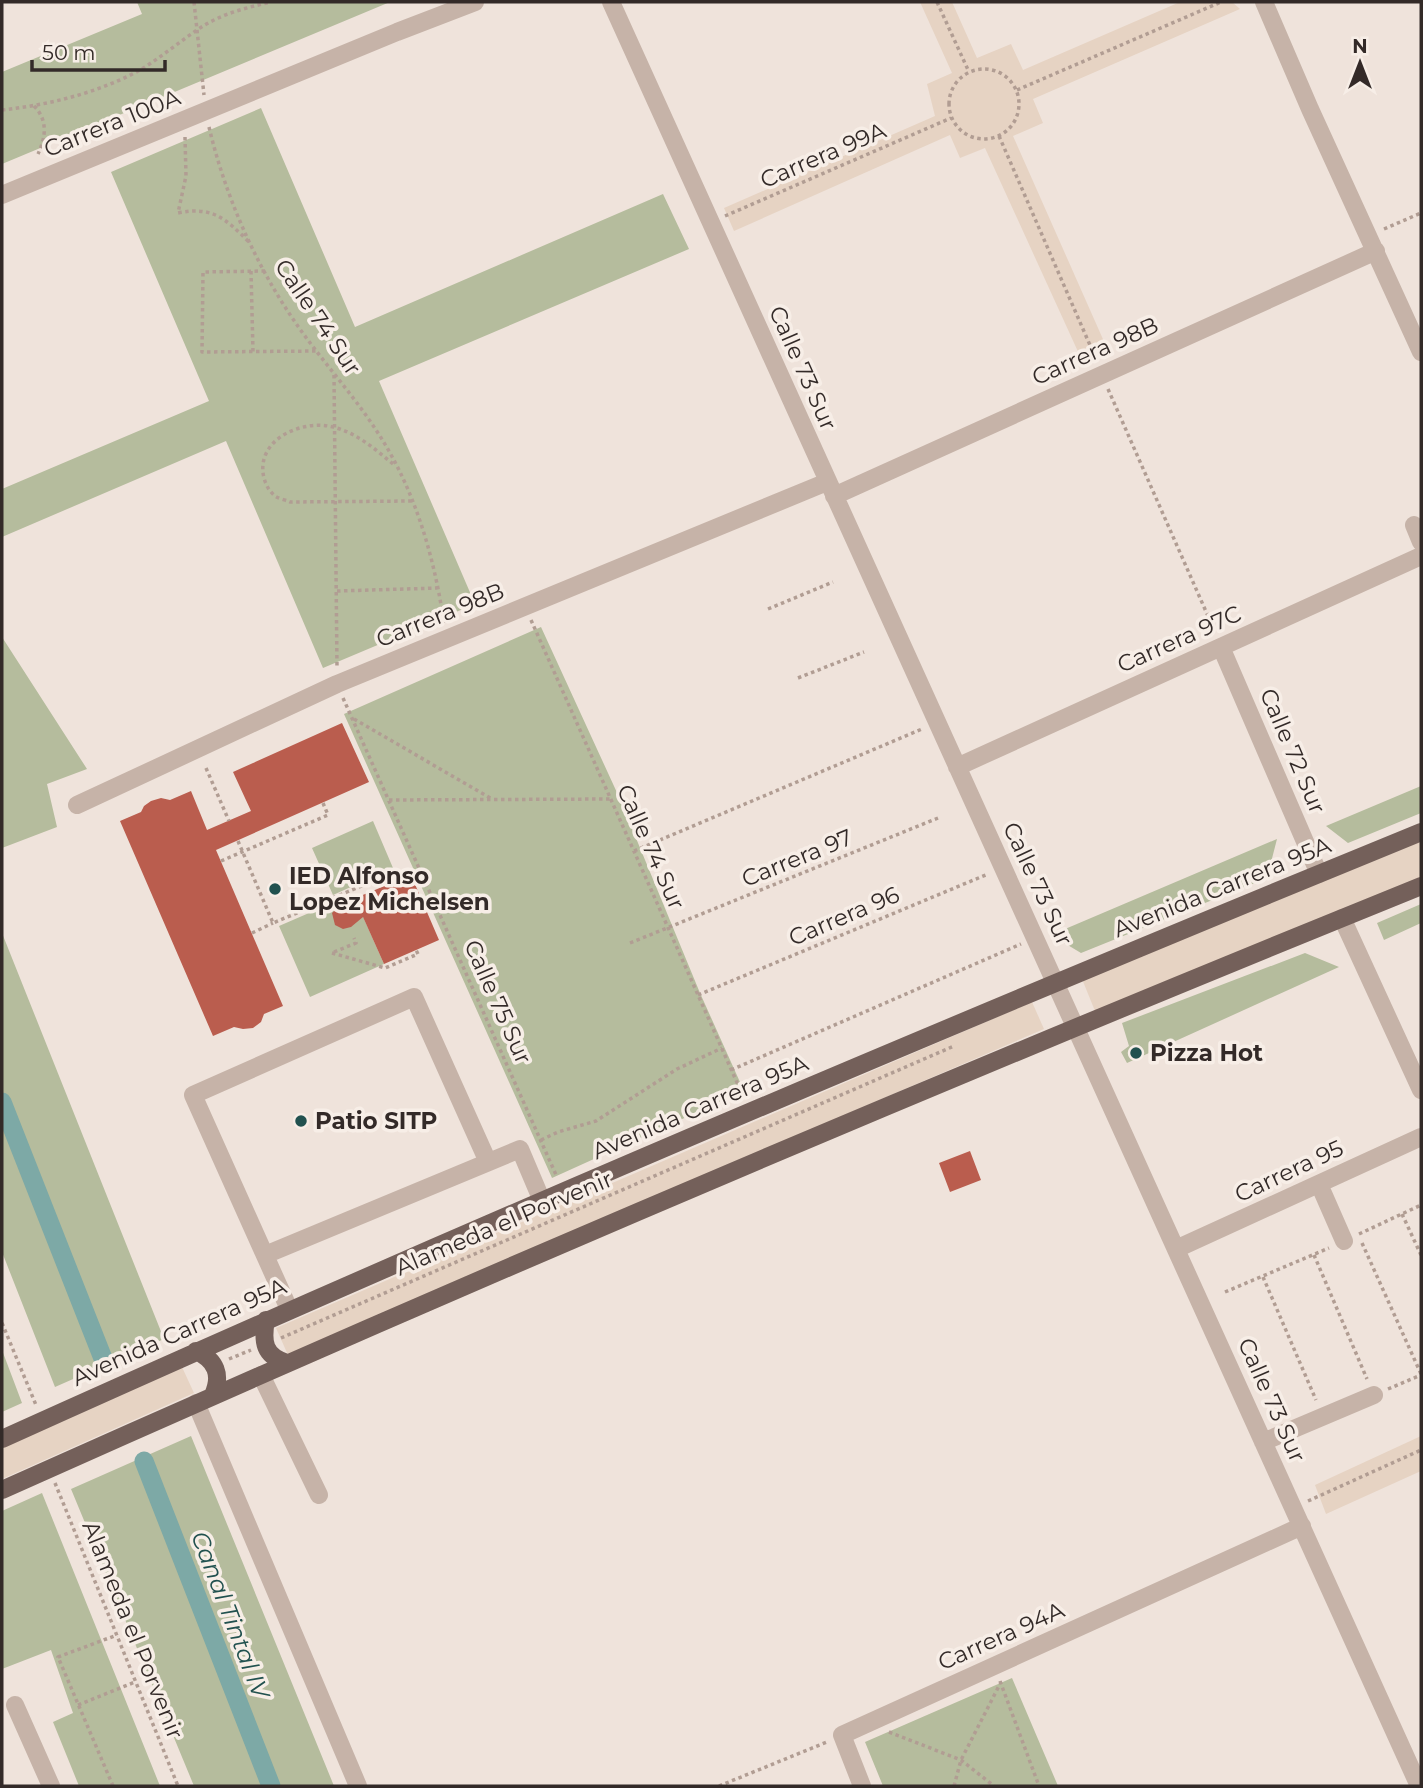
<svg xmlns="http://www.w3.org/2000/svg" width="1423" height="1788" viewBox="0 0 1423 1788" font-family="Montserrat,sans-serif">
  <rect width="100%" height="100%" fill="#efe3db"/>
  <path fill="#b5bc9d" d="M137,2H390L2,164V72L142,14Z
    M261,108L355,327L663,194L689,249L379,381L475,604L323,668L226,441L2,537V489L209,401L111,172Z
    M541,627L619,797L700,993L744,1091L552,1178L344,714Z
    M2,637L87,769L47,784L57,827L2,848Z
    M1421,786V813L1348,843L1326,826Z
    M373,821L393,868L333,895L312,848Z
    M1277,839L1267,878L1081,953L1051,935Z
    M353,894L384,964L310,997L279,926Z
    M1421,904V923L1384,940L1377,923Z
    M2,933L164,1339L55,1387L2,1252Z
    M1305,953L1339,967L1127,1063L1121,1052L1129,1046L1122,1023Z
    M2,1350L22,1403L2,1412Z
    M191,1436L334,1786H194L71,1489Z
    M42,1493L160,1786H79L53,1722L73,1713L51,1650L2,1669V1511Z
    M1012,1678L1058,1786H883L865,1742Z"/>
  <path fill="#e6d3c3" d="M920,2H952L977,58L1011,44L1023,70L1180,2H1232L1240,9L1033,99L1043,123L1013,136L1106,346L1080,356L985,148L960,158L950,135L734,231L724,208L935,116L927,84L952,73Z
    M1421,841V879L1095,1011L1082,979Z
    M1032,1002L1044,1029L288,1355L276,1328Z
    M182,1367L194,1393L2,1479V1448Z
    M1421,1436V1471L1326,1514L1315,1485Z"/>
  <g fill="none" stroke-linecap="round" stroke-linejoin="round">
    <path stroke="#7da9a6" stroke-width="19" d="M2,1102L104,1361
      M144,1461L271,1786"/>
  </g>
  <path fill="#ba5d4e" d="M342,723L369,782L216,850L283,1006L264,1014L261,1022L253,1028L243,1029L234,1027L213,1036L120,821L141,812L144,806L151,801L161,798L170,800L191,791L207,830L251,811L233,772Z
    M411,875L439,940L384,964L363,917L351,927L343,929L335,925L332,913L341,904Z
    M970,1151L981,1180L950,1192L939,1163Z"/>
  <g fill="none" stroke-linecap="round" stroke-linejoin="round">
    <path stroke="#b19d93" stroke-width="3.5" stroke-dasharray="3.5 3.5" stroke-linecap="butt" d="M194,2L204,95
      M937,2L969,72
      M949 104a35 35 0 1 1 70 0a35 35 0 1 1-70 0Z
      M1017,90L1221,2
      M34,106C48,120 46,137 38,154
      M2,110C48,105 98,93 140,70C160,58 178,43 197,30C220,14 245,8 271,2
      M209,127C225,195 255,264 295,322C321,360 353,394 378,433C415,490 434,556 444,623
      M999,136L1096,359
      M185,137L186,176L178,213C212,206 225,218 249,242
      M725,216L951,118
      M1384,229L1421,213
      M251,271L253,352
      M265,271L203,272L202,352L316,351
      M334,375L337,667
      M1108,389L1215,632
      M393,464C374,448 353,430 328,426C297,421 255,442 264,478C266,485 269,491 275,496C279,499 286,500 290,502L412,501
      M337,591L439,588
      M768,609L833,582
      M531,620L743,1096
      M798,678L864,652
      M343,698L557,1177
      M354,719L492,799
      M206,768L229,821
      M389,800L611,799
      M238,841L273,923L390,874L394,882
      M634,851L922,729
      M221,861L328,815L323,803
      M252,933L273,923
      M630,943L938,818
      M334,952L356,943L354,938
      M332,953L385,968L418,954L416,950
      M698,995L988,874
      M731,1070L1021,944
      M541,1140L558,1132L596,1121L677,1069L722,1048
      M1402,1214L1421,1255
      M1359,1234L1421,1205
      M1362,1243L1421,1374
      M1314,1255L1367,1379
      M1263,1277L1316,1400
      M1225,1292L1329,1248
      M2,1323L36,1405
      M281,1338L954,1046
      M229,1359L251,1350
      M1388,1389L1421,1375
      M55,1483L178,1786
      M1308,1501L1421,1450
      M1000,1681L1039,1786
      M78,1705L135,1682
      M889,1732L961,1760L994,1786
      M113,1786L58,1657L117,1635
      M719,1786L827,1742
      M954,1786L961,1760L1000,1684"/>
    <path stroke="#c6b3a8" stroke-width="18" d="M611,2L1419,1786
      M1264,2L1310,109L1421,352
      M2,195L397,32L475,2
      M834,496L1376,251
      M1414,525L1421,542
      M1221,647L1319,874
      M957,767L1421,556
      M77,805L337,684L827,482
      M1342,918L1421,1090
      M1319,1184L1344,1241
      M1176,1249L1421,1137
      M265,1255L520,1149L542,1201
      M289,1309L193,1095L414,997L488,1162
      M261,1375L319,1495
      M196,1403L358,1786
      M1263,1442L1374,1395
      M15,1705L51,1786
      M862,1786L842,1735L1302,1526"/>
    <path stroke="#74605a" stroke-width="18" d="M266,1320C262,1342 264,1356 287,1363
      M196,1351C216,1360 222,1375 213,1395
      M2,1439C471,1227 945,1027 1421,832
      M2,1490C471,1280 945,1079 1421,886"/>
  </g>
  <g fill="#21514f" stroke="#f7eee7" stroke-width="2.5">
    <circle cx="275" cy="889" r="7"/>
    <circle cx="1136" cy="1053" r="7"/>
    <circle cx="301" cy="1121" r="7"/>
  </g>
  <g text-anchor="middle" stroke-width="7" stroke-linejoin="round" paint-order="stroke">
    <g font-size="23" fill="#332a28" stroke="#f7eee7">
      <text transform="translate(112 123) rotate(-22)" y="8">Carrera 100A</text>
      <text transform="translate(823 155) rotate(-23)" y="8">Carrera 99A</text>
      <text transform="translate(318 317) rotate(56)" y="8">Calle 74 Sur</text>
      <text transform="translate(1095 351) rotate(-24)" y="8">Carrera 98B</text>
      <text transform="translate(803 368) rotate(66)" y="8">Calle 73 Sur</text>
      <text transform="translate(440 615) rotate(-22)" y="8">Carrera 98B</text>
      <text transform="translate(1179 639) rotate(-24)" y="8">Carrera 97C</text>
      <text transform="translate(1293 751) rotate(67)" y="8">Calle 72 Sur</text>
      <text transform="translate(651 847) rotate(66)" y="8">Calle 74 Sur</text>
      <text transform="translate(797 858) rotate(-22)" y="8">Carrera 97</text>
      <text transform="translate(1038 884) rotate(65)" y="8">Calle 73 Sur</text>
      <text transform="translate(1222 887) rotate(-22)" y="8">Avenida Carrera 95A</text>
      <text transform="translate(844 916) rotate(-23)" y="8">Carrera 96</text>
      <text transform="translate(498 1002) rotate(66)" y="8">Calle 75 Sur</text>
      <text transform="translate(700 1107) rotate(-23)" y="8">Avenida Carrera 95A</text>
      <text transform="translate(1289 1171) rotate(-25)" y="8">Carrera 95</text>
      <text transform="translate(504 1223) rotate(-23)" y="8">Alameda el Porvenir</text>
      <text transform="translate(179 1332) rotate(-24)" y="8">Avenida Carrera 95A</text>
      <text transform="translate(1272 1400) rotate(66)" y="8">Calle 73 Sur</text>
      <text transform="translate(133 1630) rotate(68)" y="8">Alameda el Porvenir</text>
      <text transform="translate(1001 1636) rotate(-24)" y="8">Carrera 94A</text>
    </g>
    <g font-size="23" font-weight="bold" fill="#332a28" stroke="#f7eee7" text-anchor="start">
      <text x="289" y="884">IED Alfonso<tspan x="289" dy="26">Lopez Michelsen</tspan></text>
      <text x="1150" y="1061">Pizza Hot</text>
      <text x="315" y="1129">Patio SITP</text>
    </g>
    <g font-size="24" font-style="italic" fill="#21514f" stroke="#f7eee7">
      <text transform="translate(230 1615) rotate(69)" y="8">Canal Tintal IV</text>
    </g>
  </g>
  <rect width="1423" height="1788" fill="none" stroke="#332a28" stroke-width="7"/>
  <g transform="translate(1360 63)" stroke="#f7eee7" stroke-width="5" paint-order="stroke">
  <path d="M0-5L12 26L0 18L-12 26Z" fill="#332a28"/>
  <text y="-10" font-size="19" font-weight="bold" text-anchor="middle" fill="#332a28">N</text>
  </g>
  <path d="M32 60v10h133v-10" fill="none" stroke="#332a28" stroke-width="3.5"/>
  <text x="42" y="60" font-size="21" fill="#332a28" stroke="#f7eee7" stroke-width="5" paint-order="stroke">50 m</text>
</svg>
